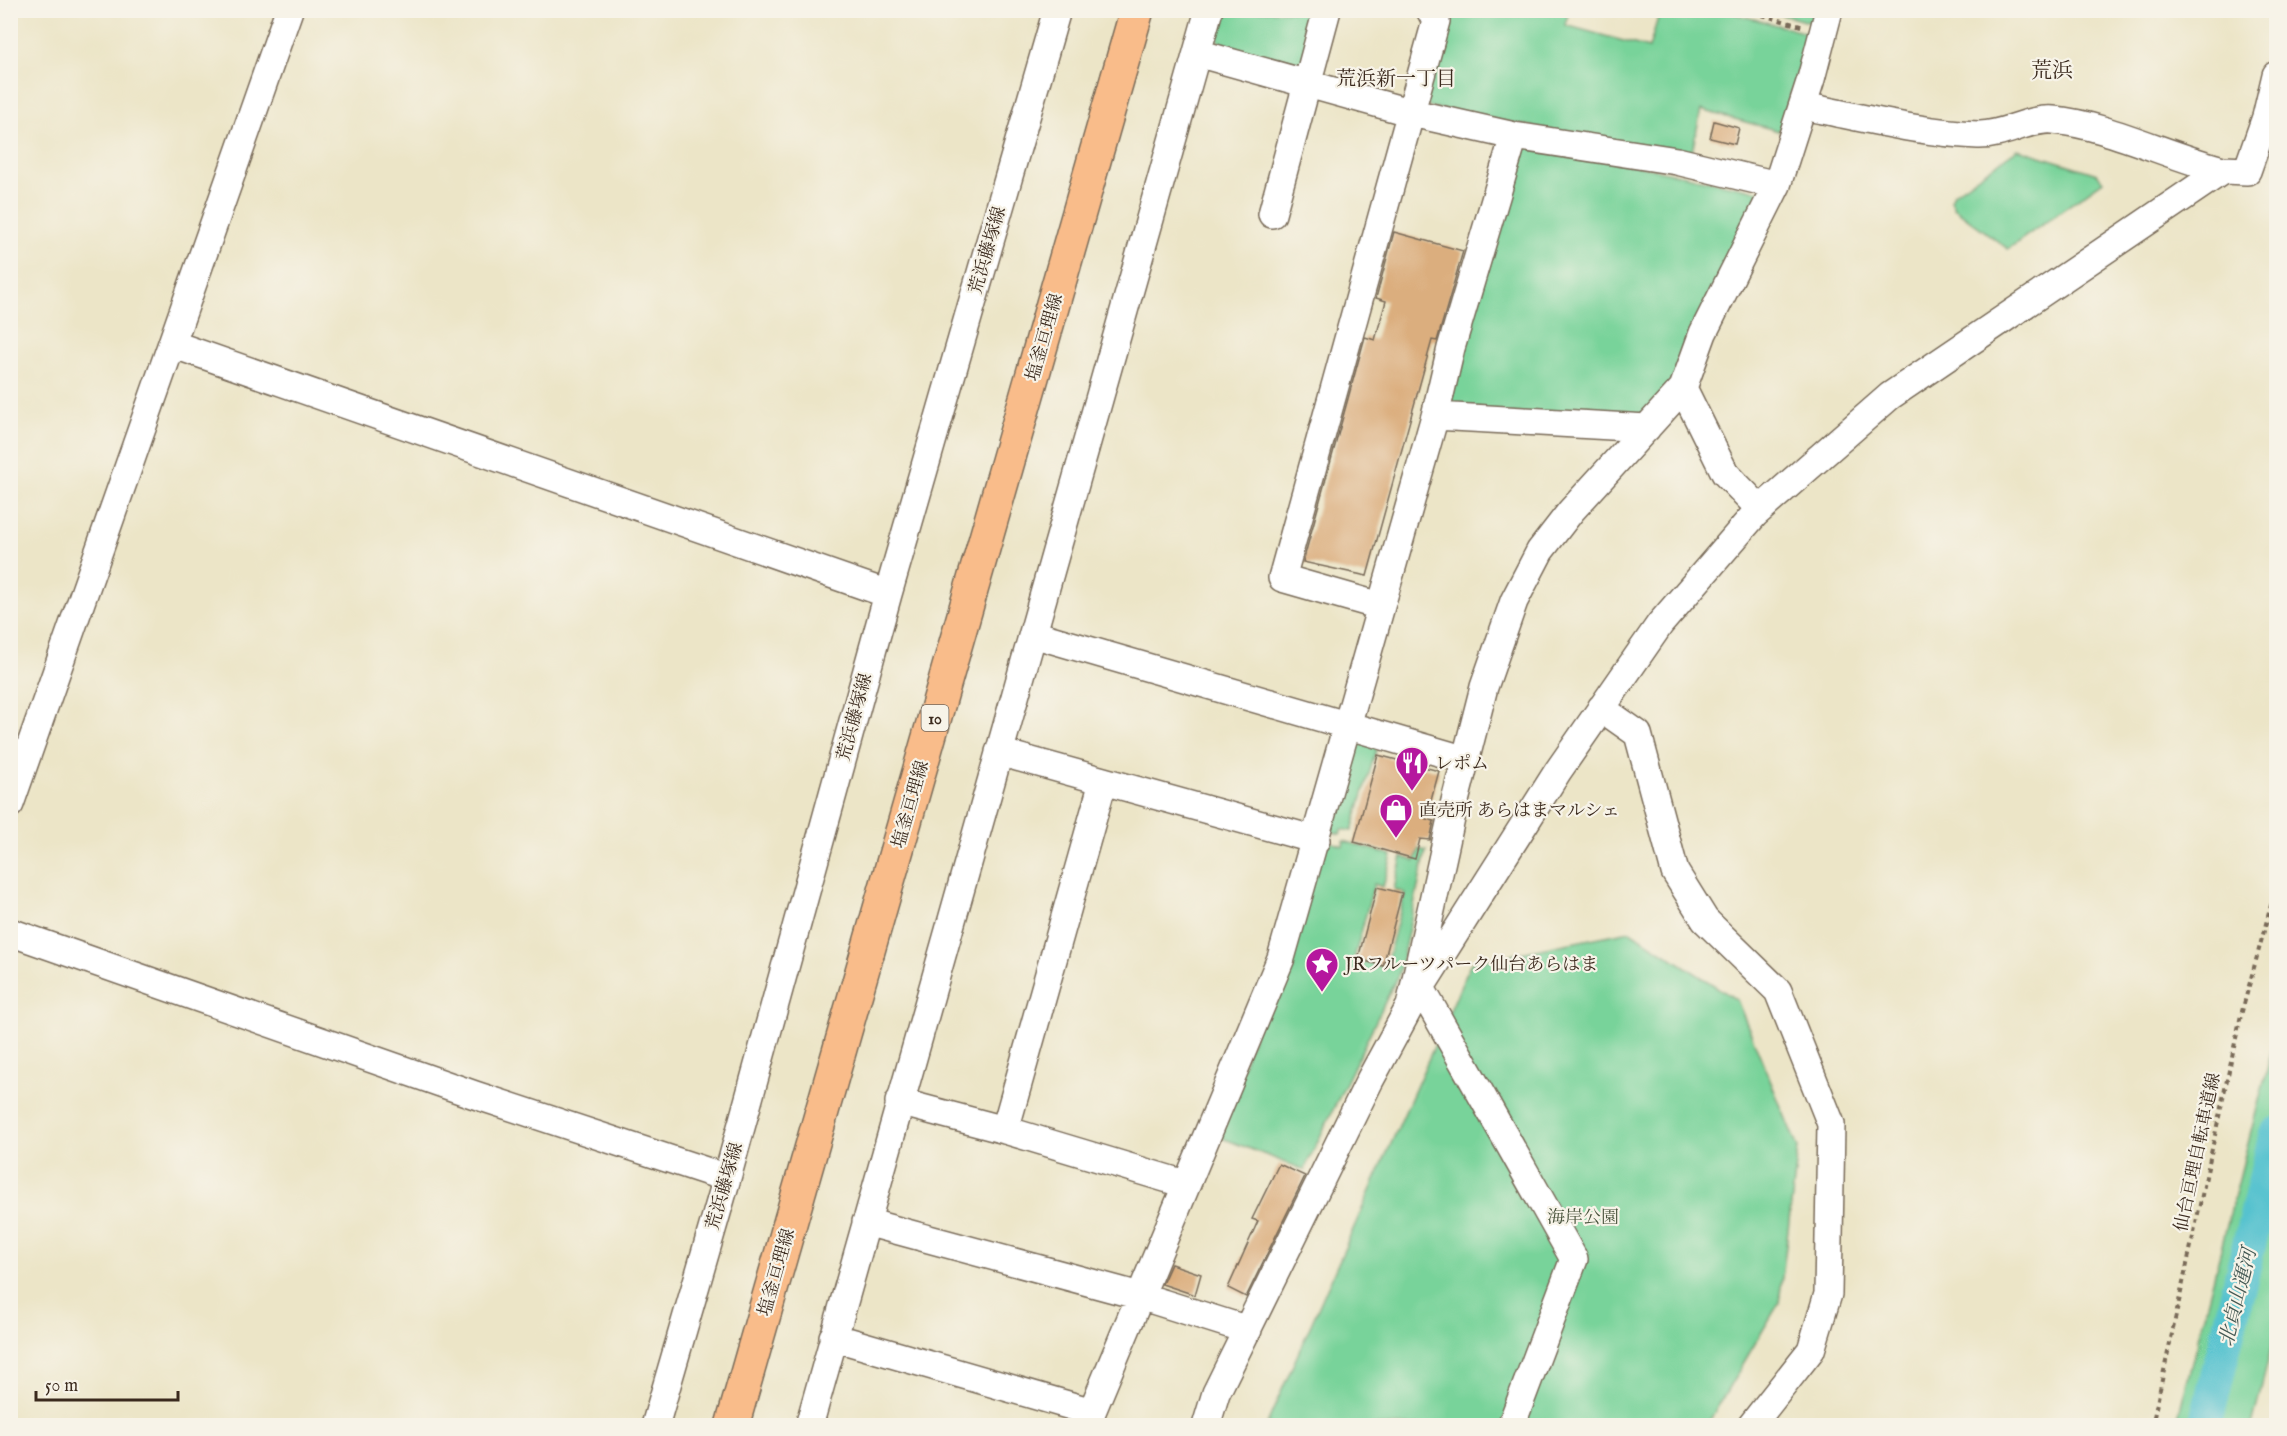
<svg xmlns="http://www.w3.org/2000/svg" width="2287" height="1436" viewBox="0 0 2287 1436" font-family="'IM FELL English','Noto Serif JP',serif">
  <rect width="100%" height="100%" fill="#f7f3e8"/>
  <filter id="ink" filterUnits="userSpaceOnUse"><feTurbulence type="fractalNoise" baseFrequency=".0167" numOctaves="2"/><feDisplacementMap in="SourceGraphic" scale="12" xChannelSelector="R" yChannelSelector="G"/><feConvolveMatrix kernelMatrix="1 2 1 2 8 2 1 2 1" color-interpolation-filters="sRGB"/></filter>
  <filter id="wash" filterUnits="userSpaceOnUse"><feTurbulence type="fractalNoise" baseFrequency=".008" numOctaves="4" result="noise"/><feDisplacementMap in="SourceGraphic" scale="24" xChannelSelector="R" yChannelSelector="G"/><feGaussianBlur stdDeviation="1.35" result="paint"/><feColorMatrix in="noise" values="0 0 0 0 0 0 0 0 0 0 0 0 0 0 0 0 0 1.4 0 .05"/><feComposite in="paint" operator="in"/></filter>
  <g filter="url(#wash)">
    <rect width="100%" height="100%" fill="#ece5c7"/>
    <path fill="#78d39a" stroke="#5a7e5c" stroke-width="1.5" d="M1223,11H1318L1304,61L1292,68L1221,47L1216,35Z
      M1438,11H1569L1565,25L1649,48L1660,11H1724L1810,34L1779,131L1701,110L1691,157L1430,107L1422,96Z
      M1766,11H1815L1813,23Z
      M1524,142L1762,192L1680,375L1649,413L1606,417L1450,411L1441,400Z
      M2018,149L2097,174L2103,181L2008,249L1954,208L1951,200L1954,193Z
      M1363,740L1378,744L1352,831L1342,829L1340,834L1327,830L1355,744Z
      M1325,840L1343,846L1344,841L1392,855L1383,887L1374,884L1354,959L1385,968L1405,893L1394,889L1402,857L1415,861L1419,849L1426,851L1399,973L1304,1170L1217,1136Z
      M1630,931L1737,1000L1798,1148L1779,1303L1707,1425L1266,1426L1471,963Z
      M2276,1034V1329L2252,1425H2176Z"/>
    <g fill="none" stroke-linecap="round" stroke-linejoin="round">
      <path stroke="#56c2cf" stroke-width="34" d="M2205,1426L2276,1134"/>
    </g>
    <g id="blocks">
      <path fill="#dbae7e" d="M1714,121L1739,128L1735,144L1710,138Z
        M1394,232L1463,251L1437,341L1432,340L1367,576L1303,562L1365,337L1375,340L1386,301L1376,298Z
        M1378,755L1439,771L1426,819L1434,821L1430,840L1420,839L1415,859L1354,842Z
        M1377,887L1402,893L1383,966L1358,959Z
        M1279,1164L1305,1176L1246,1297L1228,1288L1258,1221L1252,1219Z
        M1171,1264L1201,1274L1195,1295L1162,1284Z"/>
    </g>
  </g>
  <g filter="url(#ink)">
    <use href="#blocks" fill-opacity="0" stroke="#796b59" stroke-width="1.5"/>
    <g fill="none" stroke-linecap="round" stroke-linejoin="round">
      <g stroke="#796b59" stroke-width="30">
        <path id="minor" d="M1197,53L1412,113L1514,136L1677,161L1777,185
          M1803,106C1860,117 1920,133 1978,135C2004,136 2028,118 2053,120C2105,124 2170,157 2223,170
          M1272,214L1327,10
          M172,344L888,594
          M1683,388L1725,473L1760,509
          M1435,416L1647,428
          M1380,606L1282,578L1436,21L1430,10
          M1033,634L1466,760
          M1601,708L1638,734L1675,872L1705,920L1778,991L1831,1124L1828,1294L1811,1350L1751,1426
          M999,752L1316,840
          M10,804L289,10
          M10,932L475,1095L727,1178
          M1421,987L1558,771L1660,624L1755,514L1890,396L2223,170L2247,171L2266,117L2276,75
          M1421,988L1574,1259L1511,1426
          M899,1102L1005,1130L1185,1184
          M1005,1130L1103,782
          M866,1222L1140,1296L1248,1330
          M833,1337L1092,1412
          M655,1426L727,1178L888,594L1057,10
          M809,1426L1209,10
          M1086,1426L1281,958L1435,416L1451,348L1514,136
          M1206,1426L1216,1393L1370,1080L1410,1006L1454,805L1484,687L1514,601L1540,551L1571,511L1683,388L1703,333L1777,185L1811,79L1829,10"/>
      </g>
      <g stroke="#796b59" stroke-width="36">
        <path id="major" d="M732,1426L1137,10"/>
      </g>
      <path stroke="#796b59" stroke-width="4" stroke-dasharray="4.5 4.5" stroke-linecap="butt" d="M1745,10L1804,27
        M2152,1426L2241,1015L2276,887"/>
      <use href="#minor" stroke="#fff" stroke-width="27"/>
      <use href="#major" stroke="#f9bc8a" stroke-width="33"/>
    </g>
  </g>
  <defs>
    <g id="restaurant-pin" transform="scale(1.725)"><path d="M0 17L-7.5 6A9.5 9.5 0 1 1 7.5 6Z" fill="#b5179e" stroke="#f7f3e8"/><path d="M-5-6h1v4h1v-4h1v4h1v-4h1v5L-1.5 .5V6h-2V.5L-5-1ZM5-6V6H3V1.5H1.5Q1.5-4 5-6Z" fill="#fff"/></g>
    <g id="shop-pin" transform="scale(1.725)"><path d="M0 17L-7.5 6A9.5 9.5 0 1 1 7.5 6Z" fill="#b5179e" stroke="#f7f3e8"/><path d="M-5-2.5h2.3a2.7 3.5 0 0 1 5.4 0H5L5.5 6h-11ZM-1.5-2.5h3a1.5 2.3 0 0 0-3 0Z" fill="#fff"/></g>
    <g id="sight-pin" transform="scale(1.725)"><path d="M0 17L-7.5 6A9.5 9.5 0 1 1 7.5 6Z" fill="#b5179e" stroke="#f7f3e8"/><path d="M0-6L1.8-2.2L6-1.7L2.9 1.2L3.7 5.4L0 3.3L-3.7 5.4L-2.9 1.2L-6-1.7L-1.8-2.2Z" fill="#fff"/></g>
  </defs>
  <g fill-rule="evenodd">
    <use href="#restaurant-pin" x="1412" y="763"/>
    <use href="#shop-pin" x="1396" y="810"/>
    <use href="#sight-pin" x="1322" y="964"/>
  </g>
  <g text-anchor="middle" stroke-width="4.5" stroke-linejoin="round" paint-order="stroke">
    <rect fill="#f7f3e8" stroke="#73665b" stroke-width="1.5" x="921.5" y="705" width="27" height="26" rx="4.5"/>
    <g font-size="16" font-weight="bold" fill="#3b2a1e">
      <text x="935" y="724">10</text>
    </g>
    <g font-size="18" fill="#3b2a1e" stroke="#f7f3e8">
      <text transform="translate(987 250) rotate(-74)" y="6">荒浜藤塚線</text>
      <text transform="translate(1044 337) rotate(-74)" y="6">塩釜亘理線</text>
      <text transform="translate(854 717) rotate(-75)" y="6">荒浜藤塚線</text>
      <text transform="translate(910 804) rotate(-74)" y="6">塩釜亘理線</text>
      <text transform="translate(2197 1152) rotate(-78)" y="6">仙台亘理自転車道線</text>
      <text transform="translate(724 1186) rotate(-74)" y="6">荒浜藤塚線</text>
      <text transform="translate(776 1272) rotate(-74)" y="6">塩釜亘理線</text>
    </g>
    <g font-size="18" fill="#3b2a1e" stroke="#f7f3e8" text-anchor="start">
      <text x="1435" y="769">レポム</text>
      <text x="1419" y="816">直売所 あらはまマルシェ</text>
      <text x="1345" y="970">JRフルーツパーク仙台あらはま</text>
    </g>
    <g font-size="18" fill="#4a543d" stroke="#f7f3e8">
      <text x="1583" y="1223">海岸公園</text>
    </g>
    <g font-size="20" fill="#3b2a1e" stroke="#f7f3e8">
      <text x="1396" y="85">荒浜新一丁目</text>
    </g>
    <g font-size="20" font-style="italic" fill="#435853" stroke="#f7f3e8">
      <text transform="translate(2237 1297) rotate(-76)" y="7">北貞山運河</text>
    </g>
    <g font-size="21" fill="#3b2a1e" stroke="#f7f3e8">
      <text x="2052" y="77">荒浜</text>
    </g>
  </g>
  <rect width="2287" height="1436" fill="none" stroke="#f7f3e8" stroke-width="36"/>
  <path d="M36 1391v9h142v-9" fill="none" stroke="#3b2a1e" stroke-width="3"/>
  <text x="45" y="1391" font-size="18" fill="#3b2a1e" stroke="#f7f3e8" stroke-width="4.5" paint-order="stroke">50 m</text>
</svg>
